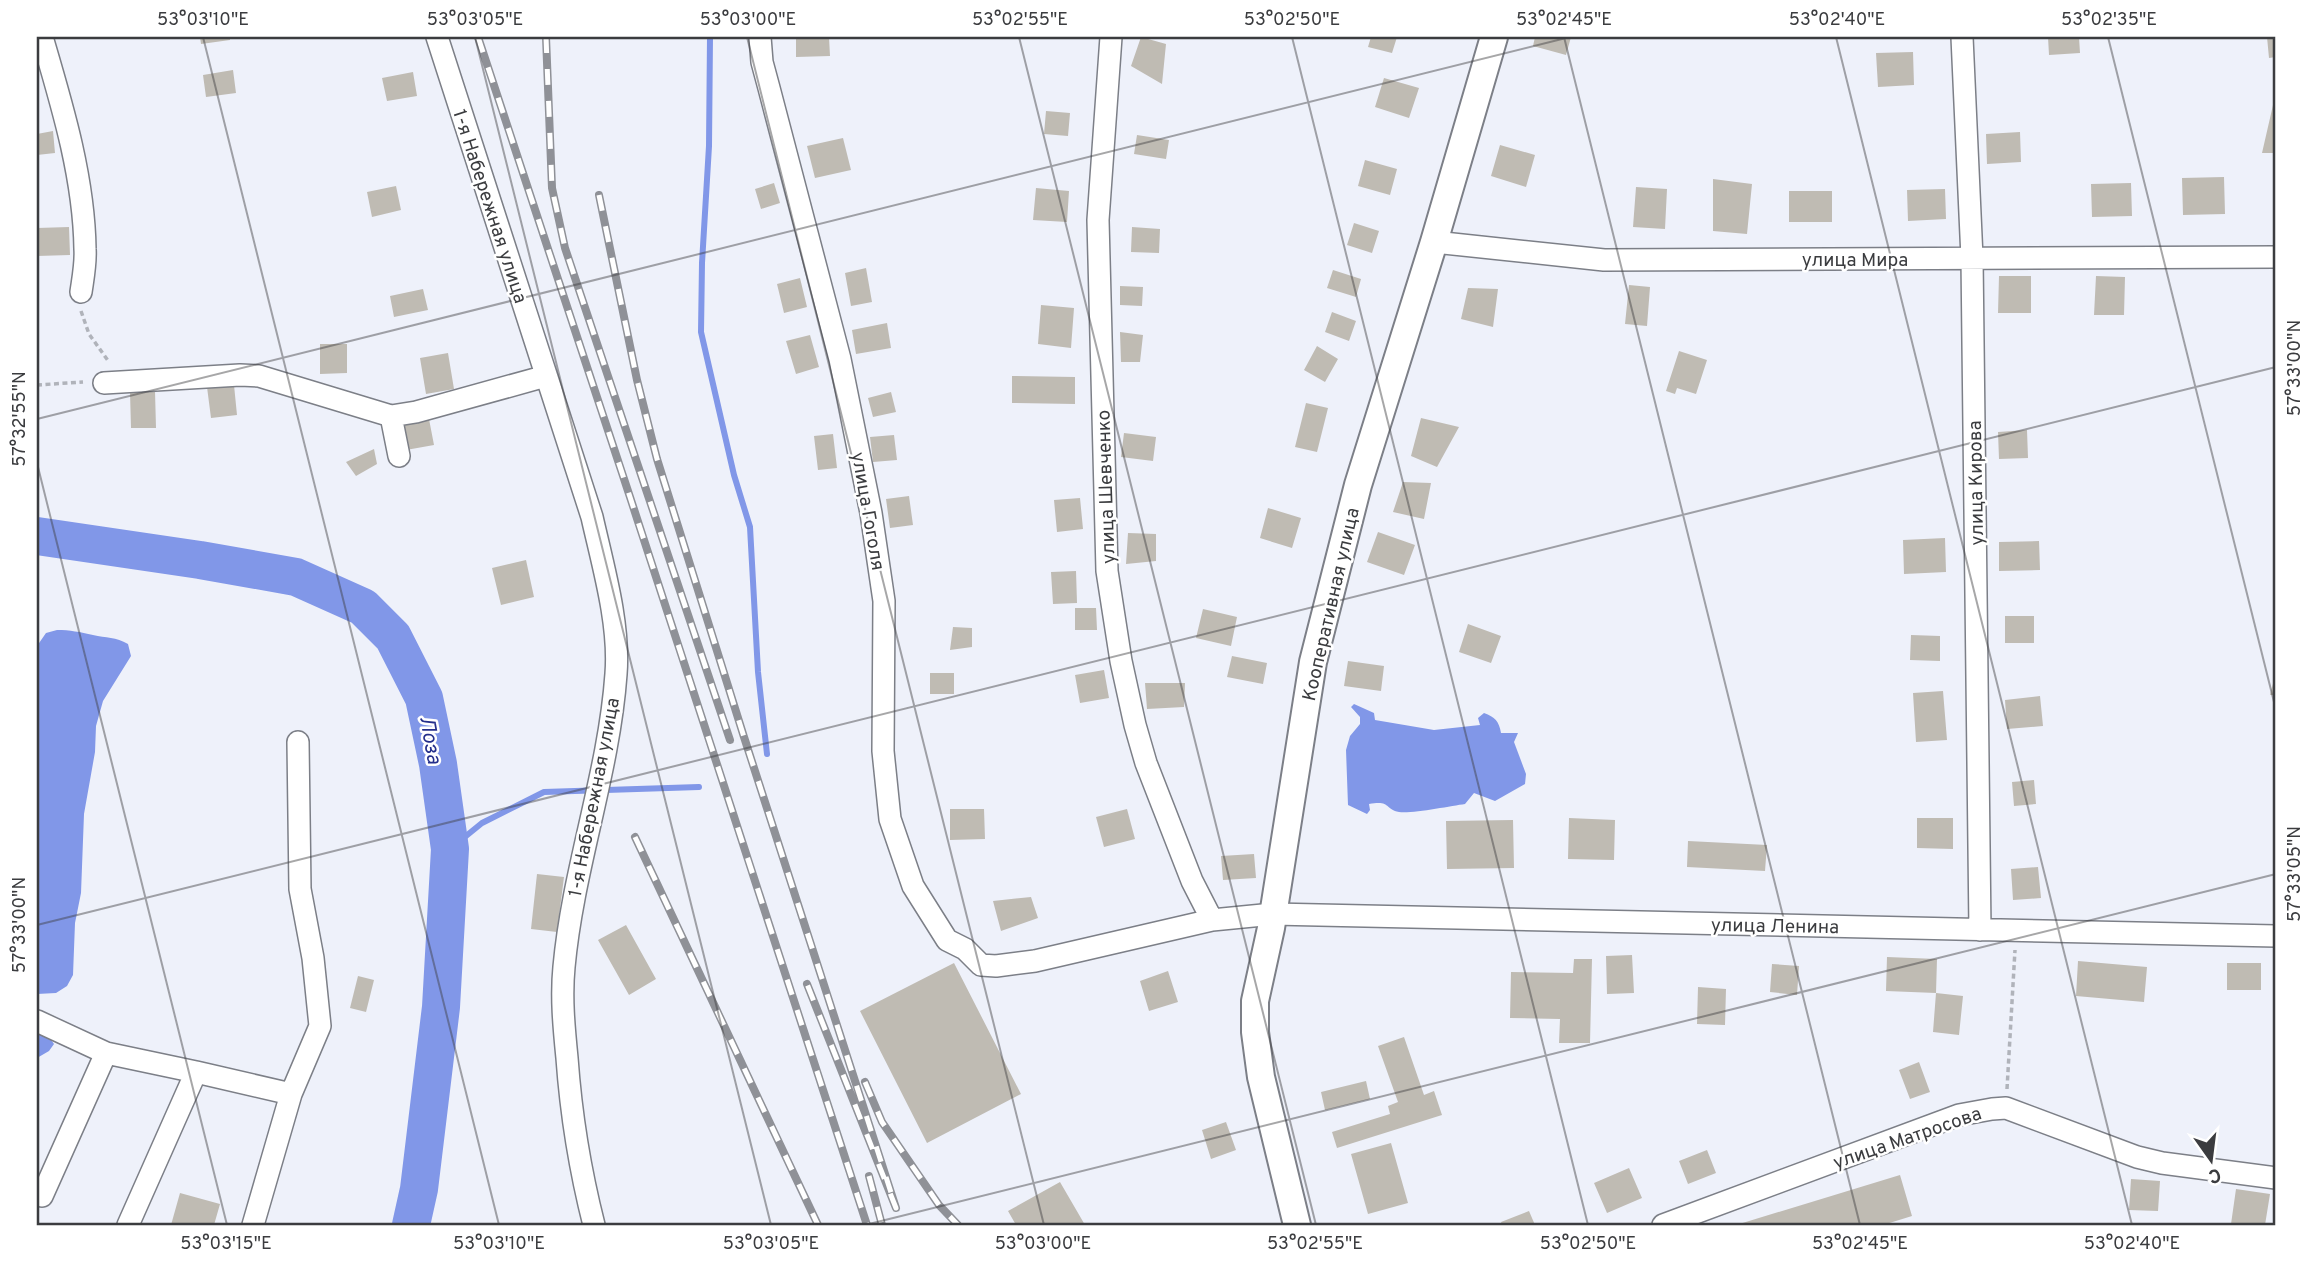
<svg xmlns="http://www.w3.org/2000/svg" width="2313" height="1262" viewBox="0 0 2313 1262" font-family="Overpass,sans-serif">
  <rect width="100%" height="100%" fill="#eef1fa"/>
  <path fill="#8197e8" d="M57,630C70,630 80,632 93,635C106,638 116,637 128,644L131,656L103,701L96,726L95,752L84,814L81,893L75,923L73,975L67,986L56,993L37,994V646L46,633Z
    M1354,704L1374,713L1375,720L1434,730L1480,725L1478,718L1484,713C1495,717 1499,721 1501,733H1518L1514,742L1526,774L1525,784L1495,801L1474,793L1465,804C1451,806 1411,814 1399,812C1384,809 1391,800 1369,804L1370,810L1367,814L1348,805L1346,750L1350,736L1360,724V717L1351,707Z
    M37,1032L49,1037L54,1044L49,1051L37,1058Z"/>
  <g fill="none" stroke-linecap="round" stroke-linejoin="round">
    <path stroke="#8197e8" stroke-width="6" d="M710,37L709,146L702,263L701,332L734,475L750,527L758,672L767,754
      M450,849L482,823L544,792L699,787"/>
    <path stroke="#8197e8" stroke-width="38" d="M37,536L200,560L296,577L363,607L393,637L424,698L438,764L450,849L441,1007L419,1189L411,1225"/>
  </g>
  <path fill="#bfbbb3" d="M200,37H230V40L201,44Z
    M796,37H829L830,56L796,57Z
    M1141,37L1166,44L1162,84L1131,66Z
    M1371,37H1397L1392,53L1368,47Z
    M1535,37H1571L1566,55L1533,46Z
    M2048,37H2079L2080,53L2049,55Z
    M2267,37H2276V57L2269,58Z
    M1913,52L1914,85L1878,87L1876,53Z
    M233,70L236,93L206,97L203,75Z
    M413,72L417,96L387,101L382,78Z
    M1384,78L1419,88L1409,118L1375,107Z
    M2273,105H2276V153H2262Z
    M1046,111L1070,113L1068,136L1044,134Z
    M53,131L55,153L37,155V134Z
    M2020,132L2021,162L1987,164L1986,134Z
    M1137,135L1169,140L1166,159L1134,154Z
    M843,138L851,170L815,178L807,146Z
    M1500,145L1535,155L1526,187L1491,176Z
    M1365,160L1397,169L1390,195L1358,186Z
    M2224,177L2225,214L2183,215L2182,178Z
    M1713,179L1752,184L1747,234L1713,231Z
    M774,183L780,203L761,209L755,189Z
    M2131,183L2132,216L2092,217L2091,184Z
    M396,186L401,210L372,217L367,192Z
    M1636,187L1667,189L1665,229L1633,227Z
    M1036,188L1069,191L1067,222L1033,220Z
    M1945,189L1946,219L1908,221L1907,190Z
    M1789,191H1832V222H1789Z
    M1354,223L1379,231L1372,253L1347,245Z
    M69,227L70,255L37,256V228Z
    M1132,227L1160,229L1159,253L1131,252Z
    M866,268L872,302L851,306L845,273Z
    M1333,270L1361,279L1356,297L1327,288Z
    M1999,276H2031V313H1998Z
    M2096,276L2125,277L2124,315H2094Z
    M800,278L807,307L784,313L777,284Z
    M1629,285L1650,287L1647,326L1625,324Z
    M1120,286L1143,287L1142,306L1120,305Z
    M1468,288L1498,289L1493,327L1461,319Z
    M423,289L428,310L394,317L390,296Z
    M1041,305L1074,308L1071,348L1038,344Z
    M1332,312L1356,321L1349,341L1325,332Z
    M887,323L891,348L856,354L852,330Z
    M1120,332L1143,335L1140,362H1121Z
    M810,335L819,367L796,374L786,341Z
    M320,344H347V373L320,374Z
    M1317,346L1338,359L1325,382L1304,370Z
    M1679,351L1707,360L1696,394L1677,388L1675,394L1666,391Z
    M448,353L454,389L426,394L420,358Z
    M1012,376L1075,377V404L1012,403Z
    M234,385L237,415L211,418L207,387Z
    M155,391L156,428H131L130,392Z
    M891,392L896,412L873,417L868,398Z
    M1306,403L1328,408L1317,452L1295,447Z
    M1421,418L1459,427L1437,467L1411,456Z
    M429,419L434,445L406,450L401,424Z
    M2027,430L2028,458L1999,459L1998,432Z
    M1124,433L1156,437L1153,461L1121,457Z
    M833,434L837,468L818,470L814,436Z
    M894,435L897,460L873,462L870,437Z
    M374,449L377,464L356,476L346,462Z
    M1403,482L1431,483L1424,519L1393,512Z
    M909,496L913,525L890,528L886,499Z
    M1080,498L1083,529L1057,532L1054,500Z
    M1268,508L1301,518L1292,548L1260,538Z
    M1378,532L1415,545L1404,575L1367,562Z
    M1128,533L1156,534V561L1126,564Z
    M1945,538L1946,572L1904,574L1903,540Z
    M2039,541L2040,570L1999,571V542Z
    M526,560L534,597L501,605L492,568Z
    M1076,571L1077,603L1053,604L1051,572Z
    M1075,608H1096L1097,630H1075Z
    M1203,609L1237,617L1231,646L1196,638Z
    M2005,616H2034V643H2005Z
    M1468,624L1501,636L1491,663L1459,652Z
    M953,627L972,628V647L950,650Z
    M1911,635L1940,636V661L1910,660Z
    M1232,656L1267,663L1263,684L1227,677Z
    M1348,661L1384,666L1381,691L1344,686Z
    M1104,670L1109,698L1080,703L1075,675Z
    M930,673H954V694H930Z
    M2275,676L2276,695H2270Z
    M1145,683H1185L1184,707L1147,709Z
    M1943,691L1947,740L1916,742L1913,693Z
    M2040,696L2043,726L2007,729L2005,700Z
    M2034,780L2036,804L2014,806L2012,782Z
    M950,809H984L985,839L950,840Z
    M1127,809L1135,839L1104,847L1096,817Z
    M1569,818L1615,820L1614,860L1568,859Z
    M1917,818H1953V849L1917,848Z
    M1513,820L1514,868L1447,869L1446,821Z
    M1688,841L1767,845L1765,871L1687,867Z
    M1254,854L1256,878L1223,880L1221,856Z
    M2038,867L2041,898L2013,900L2011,869Z
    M537,874L564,877L557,932L531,929Z
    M1031,897L1038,918L1001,931L993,901Z
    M626,925L656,979L629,995L598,940Z
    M1632,955L1634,993L1607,994L1606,956Z
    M1887,957L1937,959L1936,993L1886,991Z
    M1574,959H1592L1590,1043H1559L1560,1019L1510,1018L1511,972L1573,973Z
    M2078,961L2147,967L2144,1002L2076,996Z
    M954,963L1021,1094L927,1143L860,1011Z
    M2227,963H2261V990H2227Z
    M1772,964L1799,966L1797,995L1770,992Z
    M1168,971L1178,1002L1149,1011L1140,981Z
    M358,976L374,980L366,1012L350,1008Z
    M1698,987L1726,989L1725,1025L1697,1024Z
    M1936,993L1963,996L1959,1035L1933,1032Z
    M1404,1037L1424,1095L1434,1091L1442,1115L1337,1148L1332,1132L1390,1114L1388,1106L1398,1102L1378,1046Z
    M1919,1062L1930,1092L1910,1099L1899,1070Z
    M1366,1081L1370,1099L1325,1110L1321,1092Z
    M1226,1122L1236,1150L1211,1159L1202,1130Z
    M1391,1143L1408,1203L1368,1214L1351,1154Z
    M1707,1150L1716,1173L1688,1184L1679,1161Z
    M1629,1168L1642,1198L1607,1213L1594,1183Z
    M1900,1175L1912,1216L1883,1225H1736Z
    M2131,1179L2160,1181L2158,1211L2129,1210Z
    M1060,1182L1085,1225H1016L1008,1211Z
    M2236,1189L2270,1194L2265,1225L2231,1224Z
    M180,1193L220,1204L214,1225H171Z
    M1529,1211L1535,1225H1502L1501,1222Z"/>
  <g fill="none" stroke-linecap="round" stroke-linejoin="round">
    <g stroke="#7c7f87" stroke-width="24">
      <path id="minor" d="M42,37C62,105 84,177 85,249C86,263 83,278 81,292
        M437,37L592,517C603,566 620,624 616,674C609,773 573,868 564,967C561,997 564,1028 567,1058C571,1114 580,1170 594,1225
        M760,37L762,62L769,88L840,359L871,513L884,601L883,751L890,819L913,886L947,940L965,949L981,965L996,966L1035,961L1212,920L1273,914L2276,936
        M1111,37L1098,220L1107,571L1121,661L1135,725L1146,763L1192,881L1212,920
        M1962,37L1972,258L1980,930
        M1434,242L1604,260L2276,257
        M104,383L240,375L259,376L391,416L416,412L546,376
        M391,416L399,456
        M37,1021L106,1053L196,1072
        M42,1196L106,1053
        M128,1225L196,1072L291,1094
        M253,1225L291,1094L320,1026L313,958L300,889L298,742
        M1663,1225L1959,1115L1992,1109L2006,1108L2137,1157L2162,1163L2276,1178"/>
    </g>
    <g stroke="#7c7f87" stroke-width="30">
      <path id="major" d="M1297,1225L1261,1077L1255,1032V1001L1271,928L1313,662L1358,485L1434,242L1494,37"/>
    </g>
    <path stroke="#b0b3ba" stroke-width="3.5" stroke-dasharray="5 3.5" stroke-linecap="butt" d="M81,311L89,334L109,362
      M37,385L83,382
      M2007,1089L2015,950"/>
    <use href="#minor" stroke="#fff" stroke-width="21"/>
    <use href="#major" stroke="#fff" stroke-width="26"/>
    <g stroke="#8f9197" stroke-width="8">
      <path id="rail" d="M478,37L630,497L867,1225
        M546,37L552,188L565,248L730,740
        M599,195L637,380L657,459L744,737L896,1208L807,984
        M635,837L818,1225
        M865,1082L882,1122L939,1205L958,1225
        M869,1176L882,1225"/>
    </g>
    <use href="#rail" stroke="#fff" stroke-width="5" stroke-dasharray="16" stroke-linecap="butt"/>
  </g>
  <path fill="none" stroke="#3b3c3f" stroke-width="2" stroke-opacity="0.45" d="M203,37L499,1225M475,37L771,1225M747,37L1044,1225M1019,37L1316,1225M1292,37L1588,1225M1564,37L1860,1225M1836,37L2132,1225M2108,37L2276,710M37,419L1570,37M37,463L227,1225M37,925L2276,367M865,1225L2276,874"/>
  <g text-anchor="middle" stroke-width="5" stroke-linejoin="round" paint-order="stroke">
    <g font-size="19" fill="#3b3c3f" stroke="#fff">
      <text transform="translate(491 206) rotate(72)" y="7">1-я Набережная улица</text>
      <text x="1855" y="266">улица Мира</text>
      <text transform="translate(1975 483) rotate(-91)" y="7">улица Кирова</text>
      <text transform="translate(1105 487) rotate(-92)" y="7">улица Шевченко</text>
      <text transform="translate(869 511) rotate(80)" y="7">улица Гоголя</text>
      <text transform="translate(1330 604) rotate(-77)" y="7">Кооперативная улица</text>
      <text transform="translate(593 797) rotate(-79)" y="7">1-я Набережная улица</text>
      <text transform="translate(1775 925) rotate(1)" y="7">улица Ленина</text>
      <text transform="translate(1907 1137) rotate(-19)" y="7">улица Матросова</text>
    </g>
    <g font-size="21" font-style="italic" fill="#242f8b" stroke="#fff">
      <text transform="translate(431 740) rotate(80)" y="7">Лоза</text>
    </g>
  </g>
  <rect width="2313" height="1262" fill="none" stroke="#ffffff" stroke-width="77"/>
  <g transform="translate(2211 1160) rotate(166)" stroke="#ffffff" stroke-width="5" paint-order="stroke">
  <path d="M0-5L12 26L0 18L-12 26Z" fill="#3b3c3f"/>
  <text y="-10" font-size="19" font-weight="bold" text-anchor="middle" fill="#3b3c3f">С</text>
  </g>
  <rect x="38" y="38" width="2236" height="1186" fill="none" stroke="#3b3c3f" stroke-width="2.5"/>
  <g font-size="18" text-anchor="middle" fill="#3b3c3f">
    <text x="203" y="25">53°03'10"E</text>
    <text x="475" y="25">53°03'05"E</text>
    <text x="748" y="25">53°03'00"E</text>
    <text x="1020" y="25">53°02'55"E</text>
    <text x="1292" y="25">53°02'50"E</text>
    <text x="1564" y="25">53°02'45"E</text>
    <text x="1837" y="25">53°02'40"E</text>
    <text x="2109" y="25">53°02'35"E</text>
    <text transform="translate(2294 368) rotate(-90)" y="6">57°33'00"N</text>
    <text transform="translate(19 419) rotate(-90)" y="6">57°32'55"N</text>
    <text transform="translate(2294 874) rotate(-90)" y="6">57°33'05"N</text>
    <text transform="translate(19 925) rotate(-90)" y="6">57°33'00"N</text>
    <text x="226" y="1249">53°03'15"E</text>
    <text x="499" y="1249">53°03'10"E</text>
    <text x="771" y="1249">53°03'05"E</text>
    <text x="1043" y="1249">53°03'00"E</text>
    <text x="1315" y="1249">53°02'55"E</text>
    <text x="1588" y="1249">53°02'50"E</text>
    <text x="1860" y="1249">53°02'45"E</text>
    <text x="2132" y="1249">53°02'40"E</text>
  </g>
</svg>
